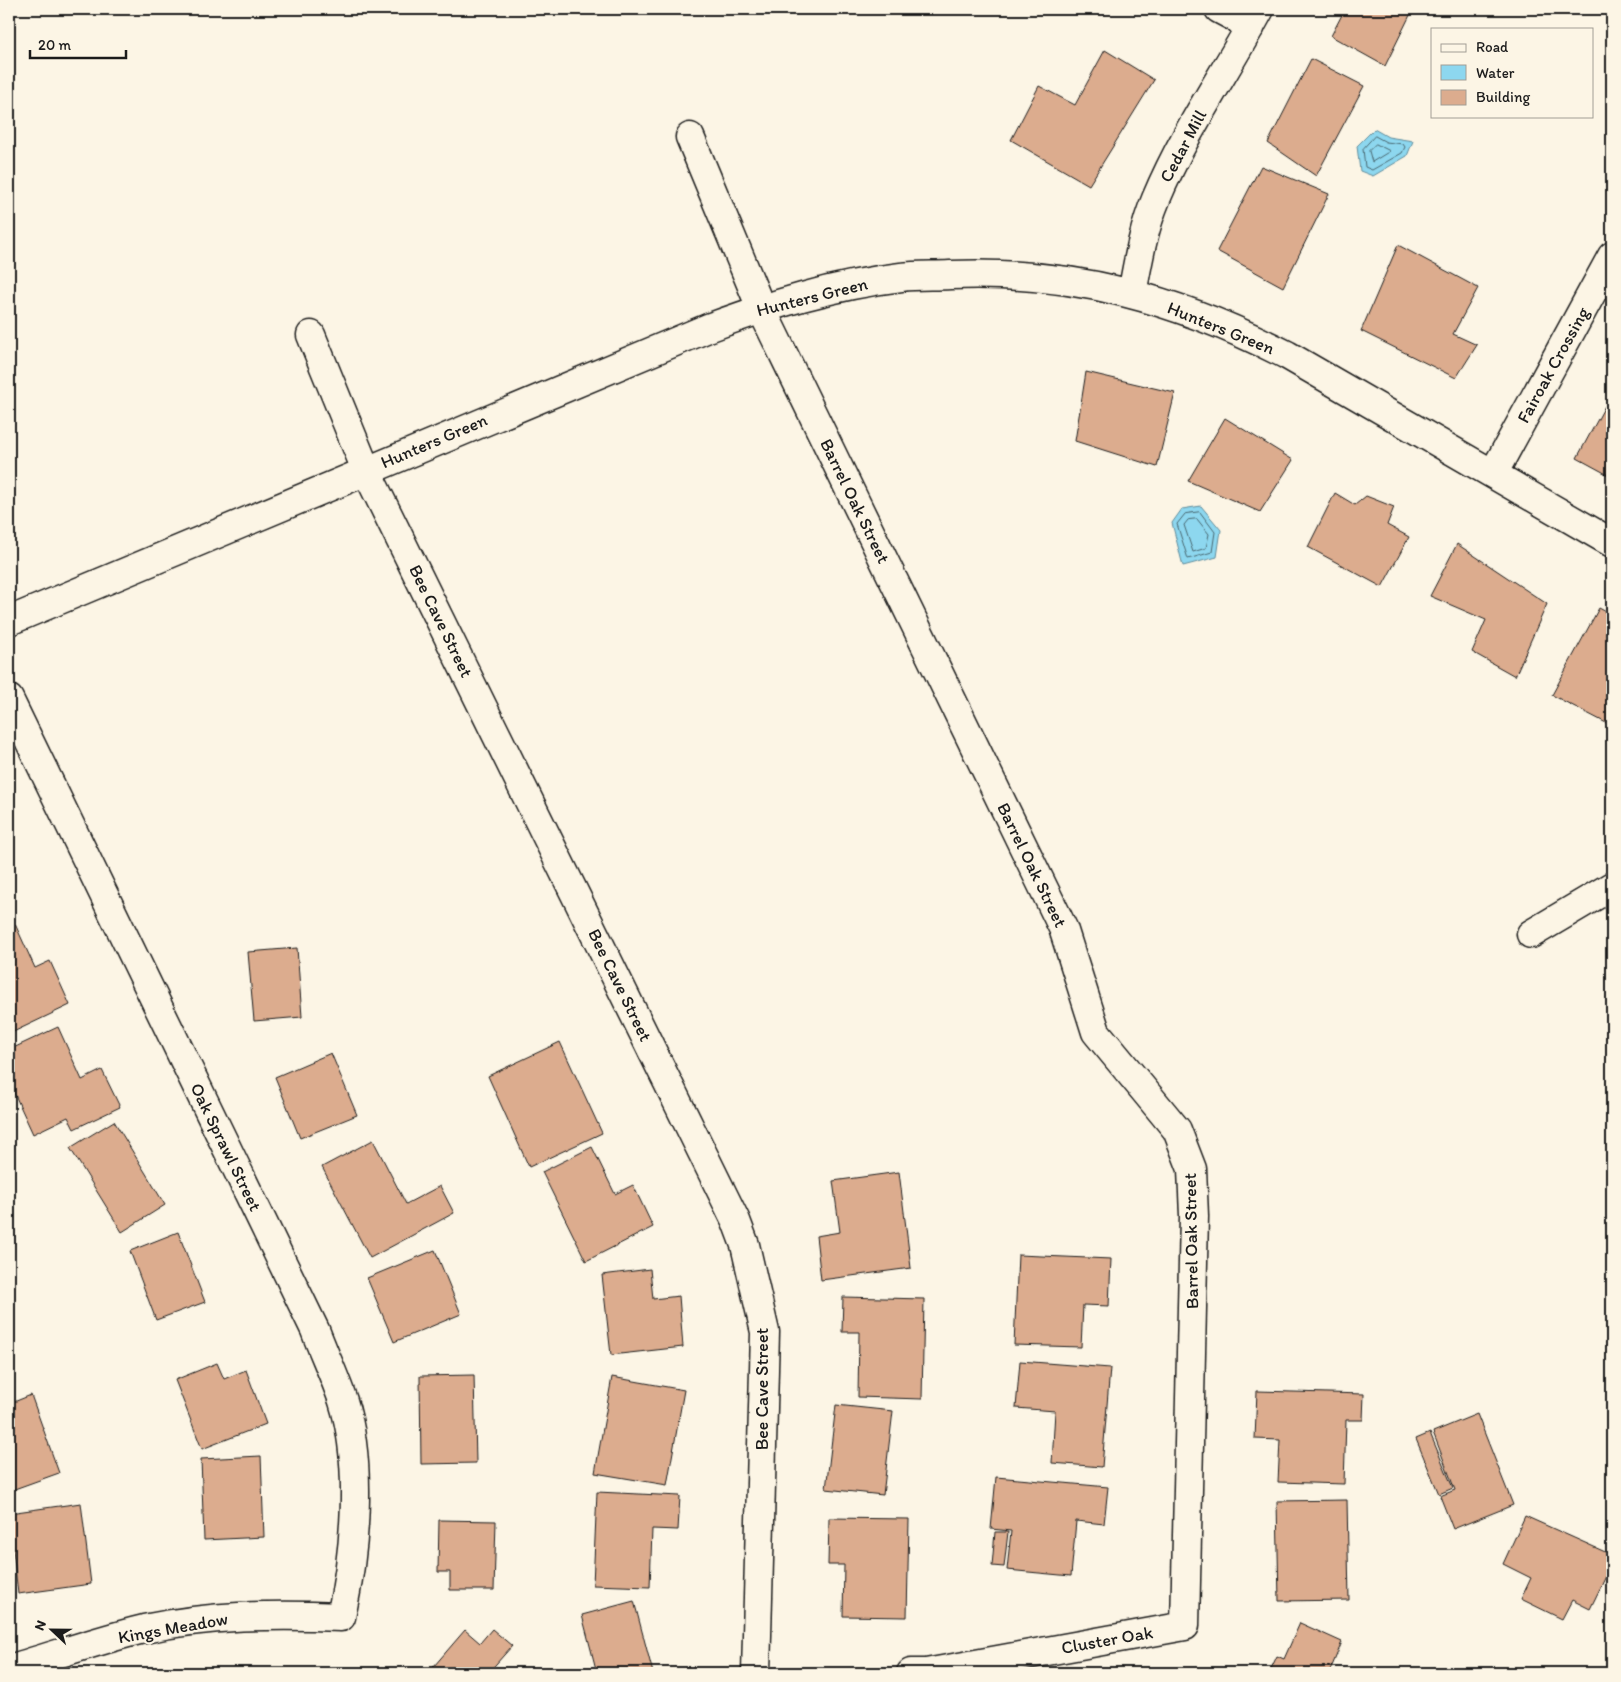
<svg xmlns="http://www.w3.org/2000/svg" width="1621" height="1682" viewBox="0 0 1621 1682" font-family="Itim,sans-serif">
  <rect width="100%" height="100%" fill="#fcf5e5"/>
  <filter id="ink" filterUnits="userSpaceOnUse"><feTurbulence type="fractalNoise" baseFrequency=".02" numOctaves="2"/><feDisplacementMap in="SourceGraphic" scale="10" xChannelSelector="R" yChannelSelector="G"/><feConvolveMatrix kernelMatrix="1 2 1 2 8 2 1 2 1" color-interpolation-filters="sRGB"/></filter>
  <g filter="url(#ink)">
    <path fill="#8dd7ef" stroke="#608c9b" d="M1374,129L1388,137L1413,141L1407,156L1373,176L1360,171L1357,146Z
      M1201,506L1221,530L1217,557L1183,566L1172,523L1182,509Z"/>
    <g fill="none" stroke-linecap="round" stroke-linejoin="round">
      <path stroke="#496770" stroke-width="1" d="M1375,136L1386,142L1403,144L1405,147L1402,153L1372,170L1365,167L1363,149Z
        M1376,144L1390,151L1372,162L1369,151Z
        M1200,512L1215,532L1212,552L1188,559L1177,524L1185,514Z
        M1197,519L1209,534L1206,548L1193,552L1184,525L1188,520Z"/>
    </g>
    <path fill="#dcac8e" stroke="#1c1c1c" d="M1345,9H1413L1385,66L1331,36Z
      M1105,50L1154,80L1089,185L1011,140L1039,86L1075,105Z
      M1311,59L1364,86L1316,176L1268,143Z
      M1261,166L1329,194L1283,287L1217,251Z
      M1398,245L1478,288L1453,334L1477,345L1456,378L1361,331Z
      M1086,372L1175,393L1157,467L1075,441Z
      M1605,406L1612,409V477L1577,458Z
      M1225,418L1293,460L1260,512L1188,481Z
      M1335,493L1355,505L1366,496L1394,507L1387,525L1409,537L1382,587L1308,547Z
      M1457,544L1547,604L1515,676L1472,652L1486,620L1430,596Z
      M1599,608L1612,615V726L1552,695Z
      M15,924L35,968L50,961L70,1005L9,1034V927Z
      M297,948L302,1017L254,1021L248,952Z
      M58,1027L82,1080L102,1070L120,1107L74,1129L68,1117L33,1134L9,1082V1050Z
      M560,1042L602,1133L529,1167L488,1076Z
      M331,1053L357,1115L300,1138L275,1077Z
      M114,1121L165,1205L122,1232L70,1148Z
      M373,1140L406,1204L440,1186L454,1213L370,1258L322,1167Z
      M592,1147L615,1194L633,1185L653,1227L586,1261L542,1172Z
      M899,1172L911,1268L821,1280L816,1236L840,1232L833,1181Z
      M178,1232L205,1302L156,1320L130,1251Z
      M435,1250L461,1314L394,1342L367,1278Z
      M1018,1255L1111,1259L1109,1306L1083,1305L1081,1347L1014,1345Z
      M650,1269L653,1299L679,1296L683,1347L611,1355L602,1275Z
      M843,1297L924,1299L922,1399L858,1397L859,1332H842Z
      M1020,1361L1110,1368L1102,1467L1052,1463L1055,1411L1016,1408Z
      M217,1363L224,1379L246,1370L266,1424L202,1449L175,1380Z
      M474,1375L476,1463L421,1464L420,1376Z
      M612,1377L684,1390L667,1485L595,1473Z
      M1257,1391L1364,1394L1363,1420H1346L1344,1484L1278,1482L1280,1440L1255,1439Z
      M31,1395L59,1473L9,1491V1404Z
      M836,1405L893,1411L883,1495L826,1489Z
      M1477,1414L1513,1505L1453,1529L1440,1496L1455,1490L1433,1432Z
      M1430,1433L1453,1488L1439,1494L1416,1439Z
      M261,1456L264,1537L204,1540L201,1459Z
      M996,1477L1108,1487L1104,1524L1076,1521L1071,1576L1007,1570L1011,1531L991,1529Z
      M597,1492L680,1496L678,1530L652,1529L650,1587L593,1585Z
      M1347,1500L1349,1600L1279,1601L1277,1501Z
      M81,1503L91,1584L18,1594L9,1513Z
      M1525,1516L1612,1555V1564L1590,1609L1572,1600L1562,1619L1521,1599L1531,1578L1503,1564Z
      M829,1518L909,1519L907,1617L843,1616L844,1565H828Z
      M439,1520L496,1521L494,1590H450V1572H438Z
      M995,1532H1008L1004,1567L992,1566Z
      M634,1601L653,1673H597L582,1615Z
      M1300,1623L1342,1642L1330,1671L1335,1673H1269L1277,1656L1284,1659Z
      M492,1629L512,1646L488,1673H428L465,1630L480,1643Z"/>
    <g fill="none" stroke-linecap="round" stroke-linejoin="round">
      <g stroke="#1c1c1c" stroke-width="31">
        <path id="minor" d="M1219,9L1251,26
          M690,137L761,308L1063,928L1096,1032L1177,1130L1192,1169L1194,1216L1185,1626L926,1673H911
          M1132,294C1138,262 1143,230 1156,199C1184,132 1226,72 1260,9
          M311,335L366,470L736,1221L745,1245L765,1332L756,1673
          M1493,474L1612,256
          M9,621L708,328C770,305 834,285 901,277C917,275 934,276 950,275C1074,270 1177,299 1287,355L1612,543
          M9,699L315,1330C324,1354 335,1377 343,1401C363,1464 355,1553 341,1617C275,1614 209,1615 144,1629C98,1640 53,1656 9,1669
          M1531,934L1612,886"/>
      </g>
      <use href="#minor" stroke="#fcf5e5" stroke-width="28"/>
    </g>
  </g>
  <g text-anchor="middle" stroke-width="4" stroke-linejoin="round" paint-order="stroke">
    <g font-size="18" fill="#1c1c1c" stroke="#fcf5e5">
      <text transform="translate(1183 146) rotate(-62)" y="6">Cedar Mill</text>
      <text transform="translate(812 297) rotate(-14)" y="6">Hunters Green</text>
      <text transform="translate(1221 328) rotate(22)" y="6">Hunters Green</text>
      <text transform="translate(1553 365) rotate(-61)" y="6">Fairoak Crossing</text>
      <text transform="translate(434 441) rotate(-23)" y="6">Hunters Green</text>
      <text transform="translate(855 501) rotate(64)" y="6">Barrel Oak Street</text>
      <text transform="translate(441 621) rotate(64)" y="6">Bee Cave Street</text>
      <text transform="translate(1032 865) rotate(64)" y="6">Barrel Oak Street</text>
      <text transform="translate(620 985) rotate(64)" y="6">Bee Cave Street</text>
      <text transform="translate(226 1147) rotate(64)" y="6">Oak Sprawl Street</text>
      <text transform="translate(1191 1241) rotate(-91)" y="6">Barrel Oak Street</text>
      <text transform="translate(762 1389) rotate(-90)" y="6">Bee Cave Street</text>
      <text transform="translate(173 1628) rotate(-10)" y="6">Kings Meadow</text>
      <text transform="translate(1107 1640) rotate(-10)" y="6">Cluster Oak</text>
    </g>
  </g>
  <rect width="1621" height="1682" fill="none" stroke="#fcf5e5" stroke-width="30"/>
  <rect x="15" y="15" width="1591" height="1652" fill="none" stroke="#1c1c1c" stroke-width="2" filter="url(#ink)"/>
  <rect x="1431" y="28" width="162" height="90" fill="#fcf5e5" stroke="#a29e95"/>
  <rect x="1441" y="44" width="25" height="8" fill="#fcf5e5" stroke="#a29e95"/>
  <text x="1476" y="52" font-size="15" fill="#1c1c1c">Road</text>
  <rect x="1441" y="65" width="25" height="15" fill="#8dd7ef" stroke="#a29e95"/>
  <text x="1476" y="78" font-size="15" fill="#1c1c1c">Water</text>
  <rect x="1441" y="90" width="25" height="15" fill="#dcac8e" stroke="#a29e95"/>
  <text x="1476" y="102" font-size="15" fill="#1c1c1c">Building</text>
  <g transform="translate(52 1630) rotate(292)" stroke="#fcf5e5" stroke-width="4" paint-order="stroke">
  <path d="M0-4L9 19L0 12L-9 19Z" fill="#1c1c1c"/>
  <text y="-8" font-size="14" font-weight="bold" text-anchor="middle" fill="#1c1c1c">N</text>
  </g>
  <path d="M30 50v8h96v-8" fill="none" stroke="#1c1c1c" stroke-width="2.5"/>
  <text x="38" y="50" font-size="15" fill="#1c1c1c" stroke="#fcf5e5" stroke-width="4" paint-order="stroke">20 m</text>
</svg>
